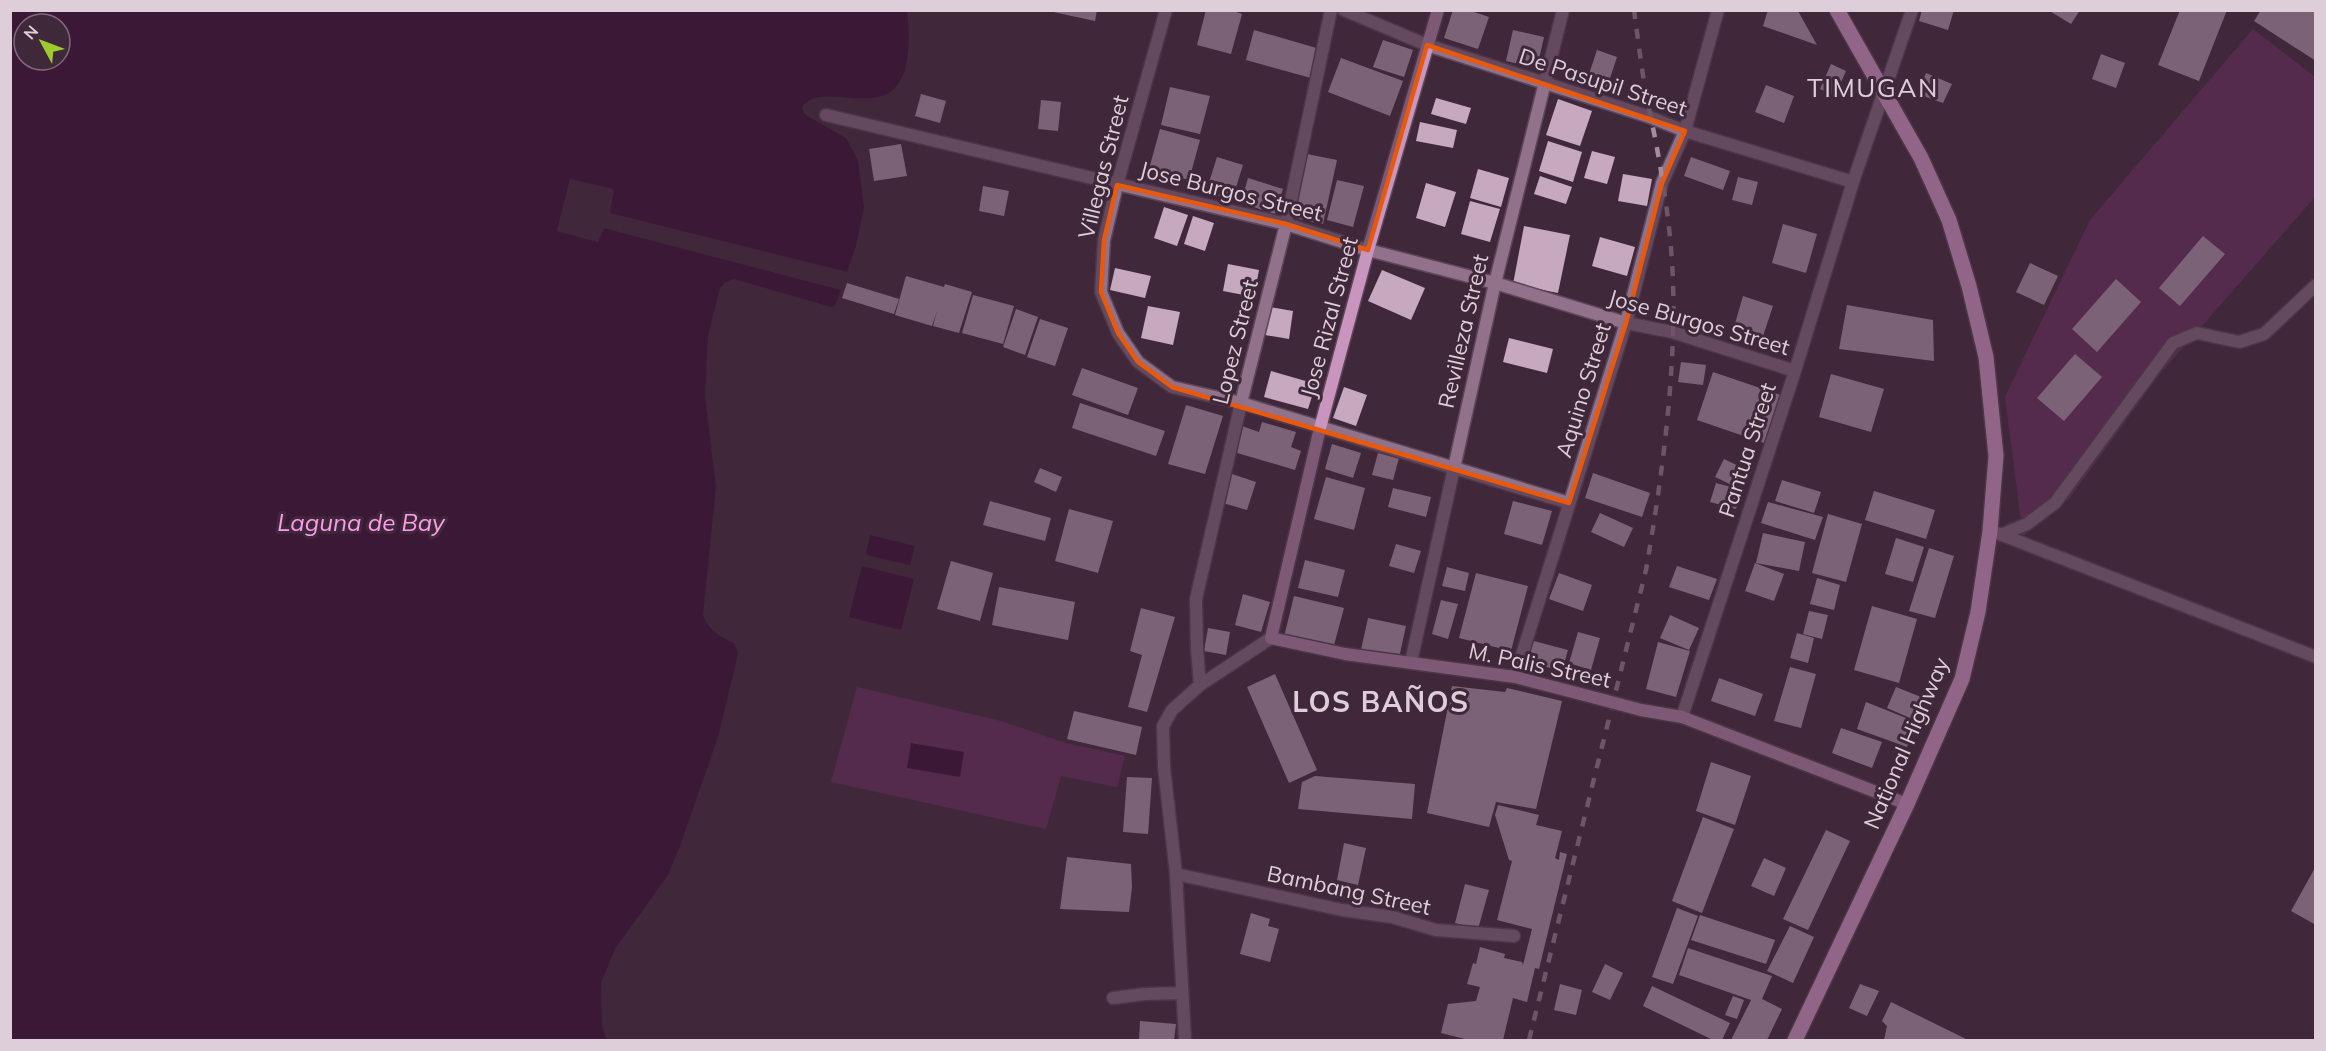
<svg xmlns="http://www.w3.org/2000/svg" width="2326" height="1051" viewBox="0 0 2326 1051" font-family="Mulish,sans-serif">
  <rect width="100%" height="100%" fill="#40283b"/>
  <path fill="#702f65" d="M2253,29L2315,77V197L2159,375L2069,499L2023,536L2005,397L2090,220Z
    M857,687L1001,721L1066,743L1125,756L1117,787L1061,776L1046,829L831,782Z"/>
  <path fill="#390533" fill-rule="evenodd" d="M10,11H907C922,152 827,71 802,107L804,113L809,117L846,138L858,161L864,207L856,246L847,272L609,213L613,189L570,180L557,231L598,242L604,228L841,290L835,306L831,307L734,279L726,282L720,288L708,335L705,397L716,487L703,615C709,631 720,636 735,644L738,654L718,737L680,846L668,875L615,949L601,983L602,1026L607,1040H11ZM24,24H60V60H24Z
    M870,535L915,546L910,565L866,555Z
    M862,566L914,579L901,630L849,617Z
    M911,743L964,752L960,777L907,768Z"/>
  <path fill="#40283b" d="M570,179L614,189L610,213L847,272L846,275L608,216L606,213L610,191L573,183L560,229L596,239L601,227L604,225L842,287L841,290L604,228L598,242L557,231Z"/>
  <path fill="#c6a8bf" d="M1044,10H1097L1095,21Z
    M1206,10H1230L1242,14L1231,54L1197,45Z
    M1453,10H1468L1489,17L1478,49L1444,38Z
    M1768,10L1798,11L1817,45L1763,26Z
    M1922,10H1954L1948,30L1919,21Z
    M2048,10H2080L2071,24Z
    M2180,10H2227L2199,81L2158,65Z
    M2261,10H2316V61L2254,21Z
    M1254,30L1320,49L1311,78L1246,60Z
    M1513,30L1544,37L1537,68L1506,61Z
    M1383,40L1413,50L1404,77L1373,67Z
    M1597,50L1617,57L1606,90L1586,83Z
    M2101,54L2125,63L2116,88L2092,79Z
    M1341,58L1403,81L1390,116L1328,92Z
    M1831,64L1846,71L1835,96L1820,89Z
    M1926,73L1952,84L1943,103L1918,94Z
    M1766,85L1794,96L1784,123L1755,112Z
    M1170,87L1210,96L1200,134L1161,125Z
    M921,94L946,101L940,123L915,116Z
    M1436,98L1471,108L1466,124L1431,114Z
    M1558,99L1592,111L1580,146L1546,135Z
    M1041,100L1061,102L1058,131L1038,129Z
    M1420,122L1457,130L1453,148L1416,141Z
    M1160,129L1200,140L1189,180L1149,169Z
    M1548,141L1582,152L1573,182L1539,171Z
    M901,144L907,176L874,181L869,149Z
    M1592,151L1615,157L1607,184L1584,178Z
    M1307,154L1337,160L1323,224L1294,218Z
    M1217,157L1243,165L1232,200L1206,192Z
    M1691,157L1730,171L1723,190L1684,176Z
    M1478,169L1509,178L1501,207L1470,198Z
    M1623,174L1652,179L1647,206L1618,201Z
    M1540,176L1572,187L1566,204L1534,194Z
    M1738,177L1758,182L1752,205L1732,200Z
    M1248,178L1283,189L1275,214L1241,203Z
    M1337,180L1364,186L1353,227L1327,220Z
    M1426,183L1456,192L1445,227L1416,218Z
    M983,186L1009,191L1004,216L979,211Z
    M1470,201L1500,209L1490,242L1461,234Z
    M1164,207L1188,215L1177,246L1154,238Z
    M1193,216L1214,223L1205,251L1184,244Z
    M1783,224L1817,234L1806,273L1772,263Z
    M1524,226L1570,235L1558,293L1513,284Z
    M2203,236L2225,254L2180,306L2159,288Z
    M1600,237L1635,247L1627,276L1592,266Z
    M2030,263L2058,276L2044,305L2016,292Z
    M1228,264L1259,270L1254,297L1223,291Z
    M1115,268L1151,276L1145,298L1110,290Z
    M1382,270L1425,288L1411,320L1368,301Z
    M906,276L944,287L945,284L972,292L959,333L933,326L937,311L932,326L895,315Z
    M2116,279L2141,302L2097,352L2072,329Z
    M847,283L899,299L894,314L842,298Z
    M973,295L1014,306L1003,344L962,333Z
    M1743,296L1773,306L1763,336L1734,327Z
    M1847,305L1933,320L1934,361L1839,349Z
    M1148,306L1180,312L1173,345L1141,338Z
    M1270,307L1293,311L1289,339L1265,335Z
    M1016,309L1038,317L1025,355L1003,347Z
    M1040,319L1068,328L1055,366L1027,357Z
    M1509,338L1553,349L1547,373L1503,362Z
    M2075,354L2102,377L2064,421L2037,398Z
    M1681,362L1706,365L1703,385L1678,382Z
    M1082,368L1138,388L1128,415L1072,395Z
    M1271,371L1316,384L1308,409L1264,397Z
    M1713,372L1781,395L1764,443L1697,420Z
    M1831,374L1884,389L1871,432L1819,417Z
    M1344,387L1367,395L1356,426L1333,418Z
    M1080,403L1165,431L1156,456L1072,428Z
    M1186,405L1223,416L1205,474L1168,464Z
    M1262,422L1296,432L1291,447L1301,451L1295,470L1234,452L1242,426L1259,432Z
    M1332,444L1361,453L1353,478L1325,469Z
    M1378,453L1399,458L1393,480L1372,475Z
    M1724,459L1751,472L1742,490L1715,477Z
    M1040,468L1062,477L1056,492L1034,482Z
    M1593,473L1650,493L1642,517L1585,498Z
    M1232,474L1256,482L1247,510L1223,503Z
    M1326,477L1365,488L1354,530L1314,519Z
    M1782,480L1821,492L1814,513L1775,501Z
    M1716,483L1742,490L1736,509L1710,502Z
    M1393,488L1431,497L1426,517L1388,507Z
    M1874,491L1935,510L1926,539L1865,520Z
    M990,501L1051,518L1045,541L983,525Z
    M1513,501L1552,511L1542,545L1504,534Z
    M1768,502L1823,517L1815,540L1761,523Z
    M1069,509L1113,521L1098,573L1055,561Z
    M1600,513L1633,528L1624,547L1591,532Z
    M1828,514L1862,524L1846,582L1812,573Z
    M1763,533L1805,542L1799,571L1756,563Z
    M1896,538L1924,547L1913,582L1885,574Z
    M1396,544L1421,551L1414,573L1389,566Z
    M1929,548L1954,556L1935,618L1909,611Z
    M1305,560L1345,570L1338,597L1298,588Z
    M951,561L993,573L980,621L937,609Z
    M1755,563L1784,574L1774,601L1745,591Z
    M1677,566L1717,579L1709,600L1669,587Z
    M1447,567L1469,573L1465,591L1442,586Z
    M1476,573L1528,586L1511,651L1459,638Z
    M1559,573L1592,585L1583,611L1549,599Z
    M1817,578L1840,585L1834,610L1810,604Z
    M999,587L1075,602L1068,640L992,625Z
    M1243,594L1270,602L1261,632L1235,625Z
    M1294,596L1344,608L1333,649L1284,637Z
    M1441,600L1458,604L1448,639L1432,634Z
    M1872,606L1917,619L1899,683L1854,670Z
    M1141,608L1175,617L1147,712L1128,707L1142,655L1130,651Z
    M1809,611L1828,615L1822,639L1803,634Z
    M1670,615L1699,628L1689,650L1660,638Z
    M1368,618L1406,626L1399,658L1361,650Z
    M1208,628L1230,632L1226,655L1204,651Z
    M1578,632L1600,638L1591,670L1569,663Z
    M1797,633L1814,638L1808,663L1790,658Z
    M1530,640L1568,650L1562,671L1524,661Z
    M1658,642L1690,651L1676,697L1646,689Z
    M1790,667L1816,674L1801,728L1774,721Z
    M1275,674L1317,770L1289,783L1247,687Z
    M1719,678L1763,694L1755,716L1711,701Z
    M1452,686L1505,692L1507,688L1562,701L1536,809L1496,802L1489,827L1427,813Z
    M1896,687L1926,699L1917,721L1887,708Z
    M1866,702L1916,722L1907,747L1857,729Z
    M1074,711L1142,727L1136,755L1067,739Z
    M1841,728L1882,742L1872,768L1832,753Z
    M1711,762L1751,776L1735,825L1696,811Z
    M1315,776L1415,784L1412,819L1298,809L1302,782Z
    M1127,777L1152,778L1148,834L1123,832Z
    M1498,805L1539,815L1536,825L1562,831L1555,858L1559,860L1560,852L1567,854L1539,969L1535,968L1527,1002L1513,998L1503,1040H1469L1441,1033L1448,1004L1476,1001L1480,987L1467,984L1473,963L1476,964L1480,947L1505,954L1504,958L1522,962L1523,965L1532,929L1497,920L1512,861L1509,860L1495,815Z
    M1703,817L1734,829L1702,913L1672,901Z
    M1826,830L1850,841L1808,930L1783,919Z
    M1344,843L1366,848L1358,885L1337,880Z
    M1067,857L1131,864L1132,887L1129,912L1060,909Z
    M1764,858L1786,868L1774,896L1751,886Z
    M2316,866V925L2291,911Z
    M1465,884L1489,890L1478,929L1455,923Z
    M1677,908L1698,916L1673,984L1652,977Z
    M1251,913L1270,919L1268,926L1279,929L1270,962L1240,954Z
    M1700,915L1775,940L1766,964L1691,940Z
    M1790,926L1814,937L1793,983L1767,971Z
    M1688,948L1772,976L1762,999L1782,1009L1767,1040H1731L1751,1000L1679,975Z
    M1605,964L1623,973L1610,1000L1592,992Z
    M1560,984L1582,990L1576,1015L1554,1010Z
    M1860,984L1879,991L1867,1016L1849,1008Z
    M1652,986L1730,1023L1722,1040H1713L1643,1006Z
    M1733,996L1744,1000L1737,1019L1725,1015Z
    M1891,1002L1968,1040H1884L1887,1026L1882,1021Z
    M1140,1021L1176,1024L1174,1040H1139Z"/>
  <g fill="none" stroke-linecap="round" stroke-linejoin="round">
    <g stroke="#5c4657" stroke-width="15">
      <path id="minor" d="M1166,10L1117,185L1104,240L1101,292L1118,333L1138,362L1172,387L1241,403L1569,503
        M1344,10L1427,45L1647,116L1685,131L1853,182
        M826,115L1286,224L1368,250L1495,283L1626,323L1672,332L1795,371
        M1997,533L2316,657
        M2001,535L2027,524L2055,503L2173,343L2197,333L2239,342L2264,334L2316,285
        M1411,662L1495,283L1563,10
        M1515,677L1626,323L1662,183L1685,131L1718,10
        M1200,685L1197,649L1196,599L1241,403L1286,224L1331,10
        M1682,717L1795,371L1853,182L1912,10
        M1176,874L1342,910L1392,917L1436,930L1514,936
        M1113,998L1145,994L1182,993
        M1185,1040L1176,874L1164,767L1163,726L1172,710L1200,685L1271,638"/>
    </g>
    <g stroke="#5c4657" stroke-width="15">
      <path id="secondary" d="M1438,10L1368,250L1320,428L1271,638L1345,654L1515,677L1596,698
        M1641,710L1682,717L1907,804"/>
    </g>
    <g stroke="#5c4657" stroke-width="18">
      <path id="primary" d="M1795,1040L1907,804L1962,679L1978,612L1990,531L1996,456L1986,357L1969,286L1949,220L1921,158L1837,10"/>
    </g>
    <use href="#minor" stroke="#92718b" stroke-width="12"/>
    <use href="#secondary" stroke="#c995be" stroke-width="12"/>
    <use href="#primary" stroke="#f3b0e5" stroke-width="15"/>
    <path stroke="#a28f9d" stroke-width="4.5" stroke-dasharray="10 10" stroke-linecap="butt" d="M1529,1040L1646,570C1662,478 1676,374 1673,281C1671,227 1662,171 1651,118C1643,83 1639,46 1634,10"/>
    <g stroke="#5c4657" stroke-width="15" stroke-linecap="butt">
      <path id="secondary-bridge" d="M1596,698L1641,710"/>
    </g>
    <use href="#secondary-bridge" stroke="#c995be" stroke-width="12"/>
  </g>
  <path d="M0 0H2326V1051H0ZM1427,45L1685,131L1662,183L1626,323L1569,503L1172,387L1138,362L1118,333L1101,292L1104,240L1117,185L1286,224L1368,250Z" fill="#40283b" fill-opacity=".55" fill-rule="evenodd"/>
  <path fill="none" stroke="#e8590c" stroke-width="4.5" stroke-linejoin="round" d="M1427,45L1685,131L1662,183L1626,323L1569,503L1172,387L1138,362L1118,333L1101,292L1104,240L1117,185L1286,224L1368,250Z"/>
  <g text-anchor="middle" stroke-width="6" stroke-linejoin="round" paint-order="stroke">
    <g font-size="22" fill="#ddced9" stroke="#40283b">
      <text transform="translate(1603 82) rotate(18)" y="8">De Pasupil Street</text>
      <text transform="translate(1103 167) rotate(-76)" y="8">Villegas Street</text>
      <text transform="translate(1231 191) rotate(14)" y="8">Jose Burgos Street</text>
      <text transform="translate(1329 317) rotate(-75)" y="8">Jose Rizal Street</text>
      <text transform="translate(1699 322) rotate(16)" y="8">Jose Burgos Street</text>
      <text transform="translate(1463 331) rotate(-77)" y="8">Revilleza Street</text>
      <text transform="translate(1235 342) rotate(-76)" y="8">Lopez Street</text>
      <text transform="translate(1583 390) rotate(-73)" y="8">Aquino Street</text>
      <text transform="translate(1747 450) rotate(-72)" y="8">Pantua Street</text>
      <text transform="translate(1540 665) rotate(12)" y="8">M. Palis Street</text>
      <text transform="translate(1906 743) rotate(-67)" y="8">National Highway</text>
      <text transform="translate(1349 890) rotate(12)" y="8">Bambang Street</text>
    </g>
    <g font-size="24" font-style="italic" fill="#fe9beb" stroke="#40283b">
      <text x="361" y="531">Laguna de Bay</text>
    </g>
    <g font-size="26" letter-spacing="1.5" fill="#ddced9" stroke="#40283b">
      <text x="1873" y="97">TIMUGAN</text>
    </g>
    <g font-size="28" font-weight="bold" letter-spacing="1.5" fill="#ddced9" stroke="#40283b">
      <text x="1381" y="712">LOS BAÑOS</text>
    </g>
  </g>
  <rect width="2326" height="1051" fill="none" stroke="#ddced9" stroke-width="24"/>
  <g transform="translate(42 42) rotate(311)"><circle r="28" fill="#40283b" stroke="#7f6a7a" stroke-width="1.5"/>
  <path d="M0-4.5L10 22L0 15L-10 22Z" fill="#9fca2c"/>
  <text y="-9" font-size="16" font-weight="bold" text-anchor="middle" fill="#ddced9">N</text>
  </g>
</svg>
